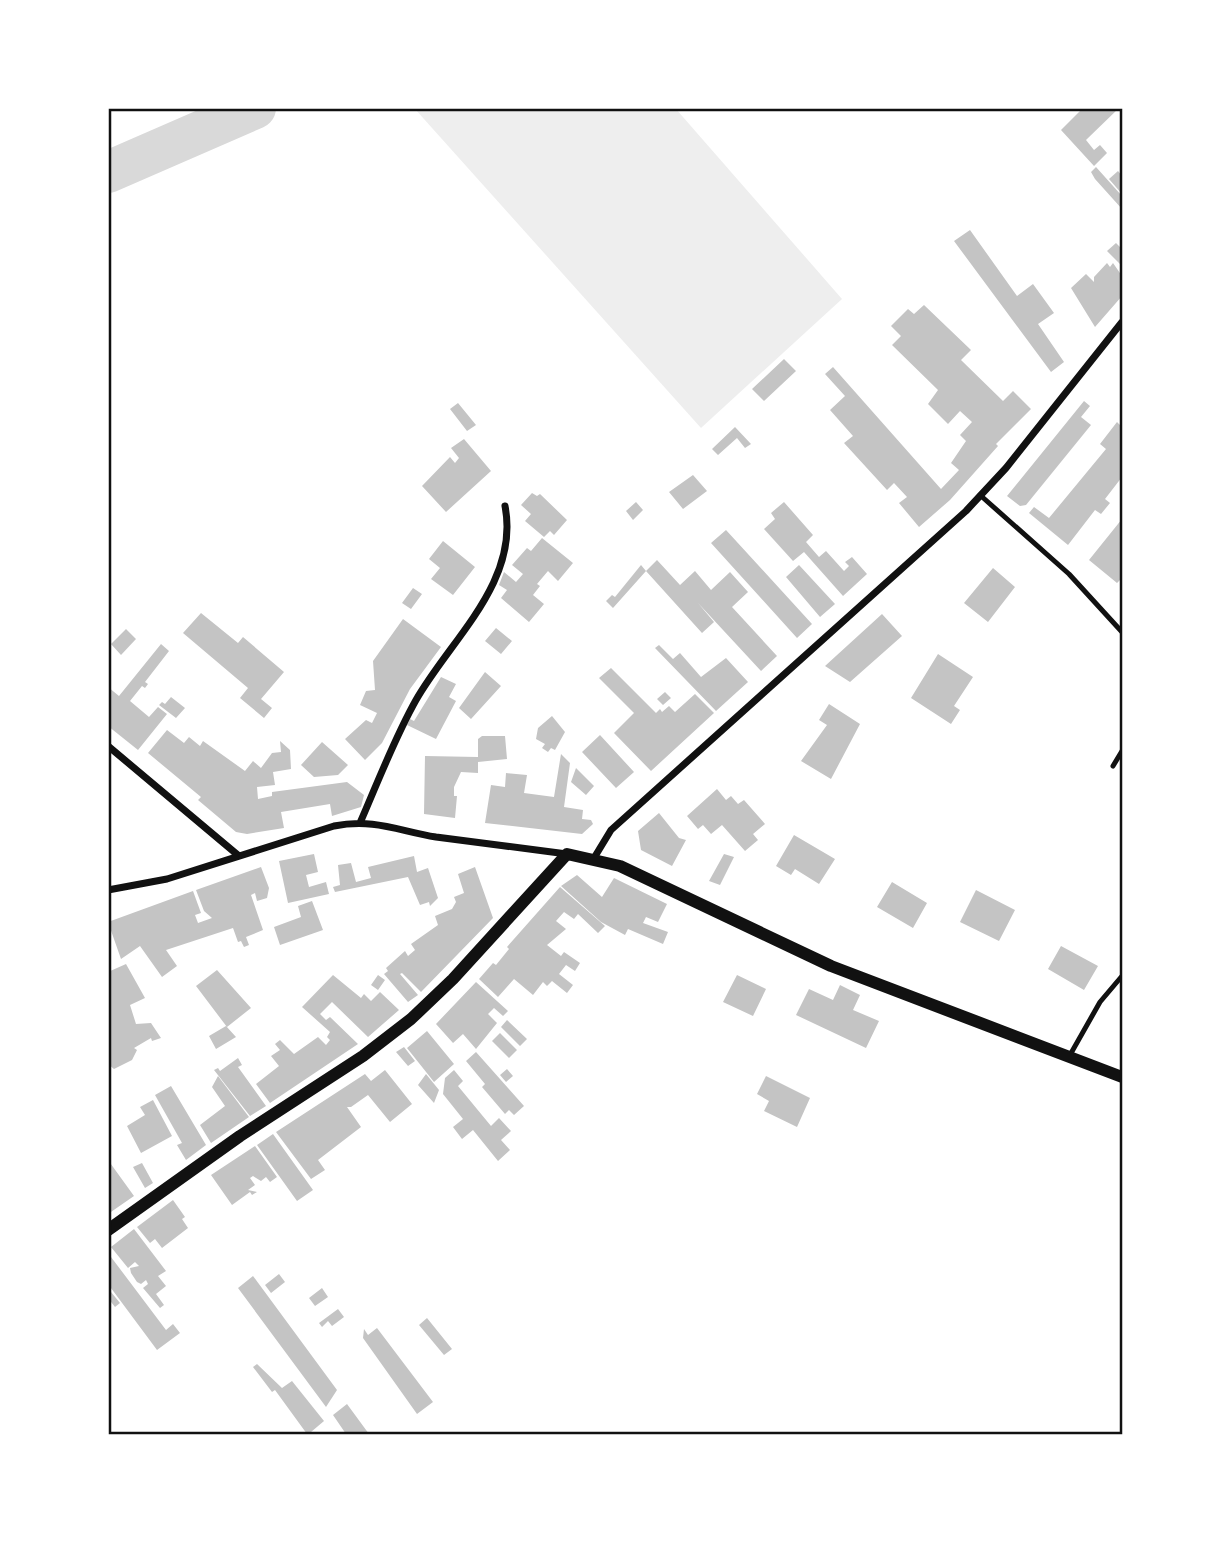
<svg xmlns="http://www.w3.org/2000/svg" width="1231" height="1543" viewBox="0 0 1231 1543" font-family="'Times New Roman',serif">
  <rect width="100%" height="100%" fill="#fff"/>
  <path fill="#eee" d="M415,109H676L842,299L701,428Z"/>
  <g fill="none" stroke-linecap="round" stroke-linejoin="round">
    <path stroke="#d9d9d9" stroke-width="42" d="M108,172L255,108"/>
  </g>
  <path fill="#c4c4c4" d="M1083,108H1119L1086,140L1094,150L1100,145L1107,153L1094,166L1061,130Z
    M1096,167L1122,196V209L1095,179L1091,172Z
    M1118,171L1122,176V194L1109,179Z
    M970,230L1017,296L1033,284L1054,313L1038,324L1064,362L1051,372L954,241Z
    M1116,243L1122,249L1121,265L1107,251Z
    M1107,263L1110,267L1113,263L1122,276V296L1095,327L1071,288L1086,274L1094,282V277Z
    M924,305L971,350L961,360L1003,401L1013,391L1031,409L996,444L998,446L950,500L919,527L899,503L907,497L894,483L887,490L844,443L853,436L830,410L845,396L825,374L833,367L941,489L959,470L951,463L966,441L960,435L972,422L960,411L948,424L928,404L938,390L892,345L901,336L891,326L908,309L914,314Z
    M784,359L796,371L764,401L752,389Z
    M1084,401L1090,406L1081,417L1091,425L1026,505L1020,506L1007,496Z
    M458,403L476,425L467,431L450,409Z
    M1117,422L1122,427V477L1105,499L1110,503L1101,514L1095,510L1068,545L1029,513L1034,507L1049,518L1106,449L1100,444Z
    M735,427L751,444L745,448L737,438L718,455L712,449Z
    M464,439L491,471L446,512L422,486L450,457L455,463L459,458L451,448Z
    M693,475L707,491L683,509L669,492Z
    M532,493L537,496L540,494L567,520L554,535L550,531L544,537L525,521L531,514L521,505Z
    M636,502L643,510L633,520L626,511Z
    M784,502L813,535L806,542L819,557L826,551L844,571L849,566L845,562L852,557L867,574L843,596L804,552L793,561L764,529L775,519L771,513Z
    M1122,519V582L1120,580L1117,583L1089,560Z
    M726,530L812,624L797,638L711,543Z
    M542,538L573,563L558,581L548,571L537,584L540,586L533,595L544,604L529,622L501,598L507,590L499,585L504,572L516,582L523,574L512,565L527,548L531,551Z
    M443,541L475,567L453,595L431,579L440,568L429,559Z
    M657,560L680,585L695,571L711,590L730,572L748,592L732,607L777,656L761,671L698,603L714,622L702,633L646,571Z
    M641,565L646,571L613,608L606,601L612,595L615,597Z
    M799,565L835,604L820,617L786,577Z
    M993,568L1015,587L988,622L964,603Z
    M413,588L422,594L411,609L402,603Z
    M201,613L238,643L243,637L284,672L261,699L272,708L264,718L240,698L248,688L183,633Z
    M882,614L902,636L850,682L825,666Z
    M403,619L441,647L410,689L382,743L365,760L345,739L366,720L372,723L377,713L360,705L366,691L375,690L373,661Z
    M496,628L512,641L501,654L485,641Z
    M126,629L136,639L121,655L111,644Z
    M161,644L169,651L145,682L148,684L145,688L142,686L130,701L149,717L158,707L167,714L138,750L108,726V687L119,696Z
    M659,645L673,659L680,653L701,677L726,658L748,682L716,711L655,648Z
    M938,654L973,677L954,706L960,710L951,724L911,698Z
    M611,668L656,713L660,709L662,712L669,706L675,712L695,694L714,713L651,771L614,733L634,713L599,678Z
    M485,672L501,686L471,719L459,708Z
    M441,677L456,684L449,697L456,701L436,739L407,725L410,719L414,721Z
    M665,692L671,698L663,705L657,699Z
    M171,697L185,708L176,718L159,705L162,702L165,704Z
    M829,704L860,724L831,779L801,761L827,725L819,720Z
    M552,716L565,732L555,750L551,748L548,752L542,748L545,744L536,739L538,728Z
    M167,730L184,743L189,737L200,746L203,741L245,771L253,761L261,768L272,753L281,752L280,741L290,750L291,769L273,772L275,785L257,787L258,799L272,796V792L347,782L364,795L361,807L332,816L330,804L281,812L284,828L247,834L236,832L198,800L201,797L148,753Z
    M600,735L634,772L616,788L582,752Z
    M482,736H505L507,759L478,762V773L461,772L454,787V796H457L455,818L424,814L425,756L478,757V739Z
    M322,742L348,765L338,775L314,777L301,765Z
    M561,754L570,763L564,807L583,810L582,819L591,820L593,824L582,834L485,823L491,785L505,787L506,773L527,775L524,793L554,797Z
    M576,768L594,786L586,795L571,782Z
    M717,789L726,800L731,796L738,804L744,800L765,824L753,834L758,840L745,851L722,825L711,834L703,825L698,829L687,816Z
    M659,813L679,838L686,840L672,866L641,850L638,831Z
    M794,835L835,859L819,884L795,869L791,875L776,866Z
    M314,854L318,872L306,875L309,887L326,882L329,894L288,903L279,861Z
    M724,854L734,857L720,885L709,881Z
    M414,856L417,872L428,868L438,898L430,906L429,902L420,905L408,877L335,892L333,887L340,885L338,865L351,863L356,882L371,878L368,867Z
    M261,867L269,888L267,898L257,901L255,893L251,895L263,930L246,937L249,945L244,947L241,941L238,942L233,928L166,950L177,966L162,977L140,946L121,959L108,922L193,891L201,913L195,915L198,923L212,918L204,911L196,890Z
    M475,867L493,918L421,992L402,973L400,974L418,995L408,1002L384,974L388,971L386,968L405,951L408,956L415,950L411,944L438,925L435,916L452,909L456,902L454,897L464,893L458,874Z
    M577,875L602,897L614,878L667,904L658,922L646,917L643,923L668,932L663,944L628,929L625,935L601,922L561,886Z
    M892,882L927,903L913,928L877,907Z
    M560,887L605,926L598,933L578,914L574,919L564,912L556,921L566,929L547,945L561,956L564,952L580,963L575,971L566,965L559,974L573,985L567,993L552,981L547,986L543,982L533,995L514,979L498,997L479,979L493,963L496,965L509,949L507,947Z
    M976,890L1015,910L999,941L960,922Z
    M312,901L323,930L280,945L274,927L301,917L298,906Z
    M1061,946L1098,966L1084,990L1048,969Z
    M126,964L145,998L130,1005L136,1024L151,1023L161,1038L152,1041L151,1038L134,1048L137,1050L132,1060L114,1069L108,1064V972Z
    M217,970L251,1008L227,1027L196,986Z
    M333,975L361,998L364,994L371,1001L380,992L399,1010L368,1037L332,1002L320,1014L326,1020L330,1017L358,1044L270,1103L256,1084L279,1066L271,1056L280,1050L275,1044L280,1040L294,1054L318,1037L326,1045L330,1040L327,1037L330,1032L302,1007Z
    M378,975L385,980L378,990L371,985Z
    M737,975L766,989L753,1016L723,1002Z
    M476,982L508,1011L503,1016L494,1008L488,1014L497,1023L476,1049L463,1034L453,1043L436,1024Z
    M840,985L860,995L853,1010L879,1021L866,1048L796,1015L809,989L833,1000Z
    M507,1020L527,1039L520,1046L501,1027Z
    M226,1026L236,1037L216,1049L209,1036Z
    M427,1031L454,1064L434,1082L407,1048Z
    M500,1033L517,1050L509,1058L492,1041Z
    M404,1047L415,1061L408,1066L396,1052Z
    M476,1052L524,1106L514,1115L509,1110L505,1114L482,1087L485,1084L466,1061Z
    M238,1058L242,1065L238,1067L266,1106L250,1116L214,1070L218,1068L220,1071Z
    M507,1069L513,1076L506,1082L500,1075Z
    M385,1070L412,1104L390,1122L368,1095L351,1107H347L361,1127L318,1160L325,1170L311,1179L276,1132L365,1074L371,1081Z
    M454,1070L463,1081L458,1086L491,1126L499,1118L511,1131L501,1140L510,1150L498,1161L473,1130L462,1139L453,1127L463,1119L443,1094L445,1078Z
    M426,1074L439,1090L434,1103L418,1085Z
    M218,1076L249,1117L211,1143L200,1125L225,1106L212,1087Z
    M766,1076L810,1098L797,1127L764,1111L769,1101L757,1094Z
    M171,1086L206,1145L186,1160L177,1145L182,1143L155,1095Z
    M153,1100L172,1136L141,1153L127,1126L145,1115L140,1107Z
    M273,1134L313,1190L297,1201L257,1145Z
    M255,1146L277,1177L270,1182L266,1177L261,1181L253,1176L250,1178L255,1185L248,1190L257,1192L252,1195L250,1192L232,1205L211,1175Z
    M108,1160L134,1196L108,1214Z
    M142,1163L153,1183L145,1188L133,1167Z
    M173,1200L185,1217L182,1219L188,1228L162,1248L155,1239L150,1243L137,1227Z
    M134,1229L166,1271L158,1276L166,1286L156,1294L164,1305L160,1308L143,1288L148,1284L146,1280L141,1284L137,1282L131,1273L130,1268L139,1266L135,1262L128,1268L111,1247Z
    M108,1253L166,1330L173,1324L180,1333L157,1350L108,1284Z
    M279,1274L285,1282L271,1293L265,1285Z
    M253,1276L337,1390L326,1407L238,1288Z
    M322,1288L328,1297L315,1306L309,1298Z
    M111,1292L120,1303L115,1307L108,1298Z
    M338,1309L344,1317L332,1326L328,1321L322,1327L319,1323Z
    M427,1318L452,1349L444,1355L419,1325Z
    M377,1328L433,1402L417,1414L363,1338L364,1329L368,1335Z
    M257,1364L282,1388L292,1381L324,1421L311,1432L313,1434H307L275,1390L272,1392L253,1367Z
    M347,1404L369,1434H346L333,1415Z"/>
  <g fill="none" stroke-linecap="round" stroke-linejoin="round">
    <path stroke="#111" stroke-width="5" d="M980,495L1069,574L1122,632
      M1113,766L1122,751
      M1070,1055L1100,1002L1122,976"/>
    <path stroke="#111" stroke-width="7" d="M108,746L239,856
      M360,823C378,782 394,739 416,700C450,640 520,582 505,506
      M594,858L611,830L966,511L1006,468L1122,322
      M108,890L167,879L334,826C374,818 399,831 436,837C480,843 523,848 567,854"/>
    <path stroke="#111" stroke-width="12" d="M108,1230L240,1136L363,1056L411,1019L453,979L567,854L620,866L831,966L1122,1077"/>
  </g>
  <rect width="1231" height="1543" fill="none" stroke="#ffffff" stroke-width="220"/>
  <rect x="110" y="110" width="1011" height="1323" fill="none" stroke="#111" stroke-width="2.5"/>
</svg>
